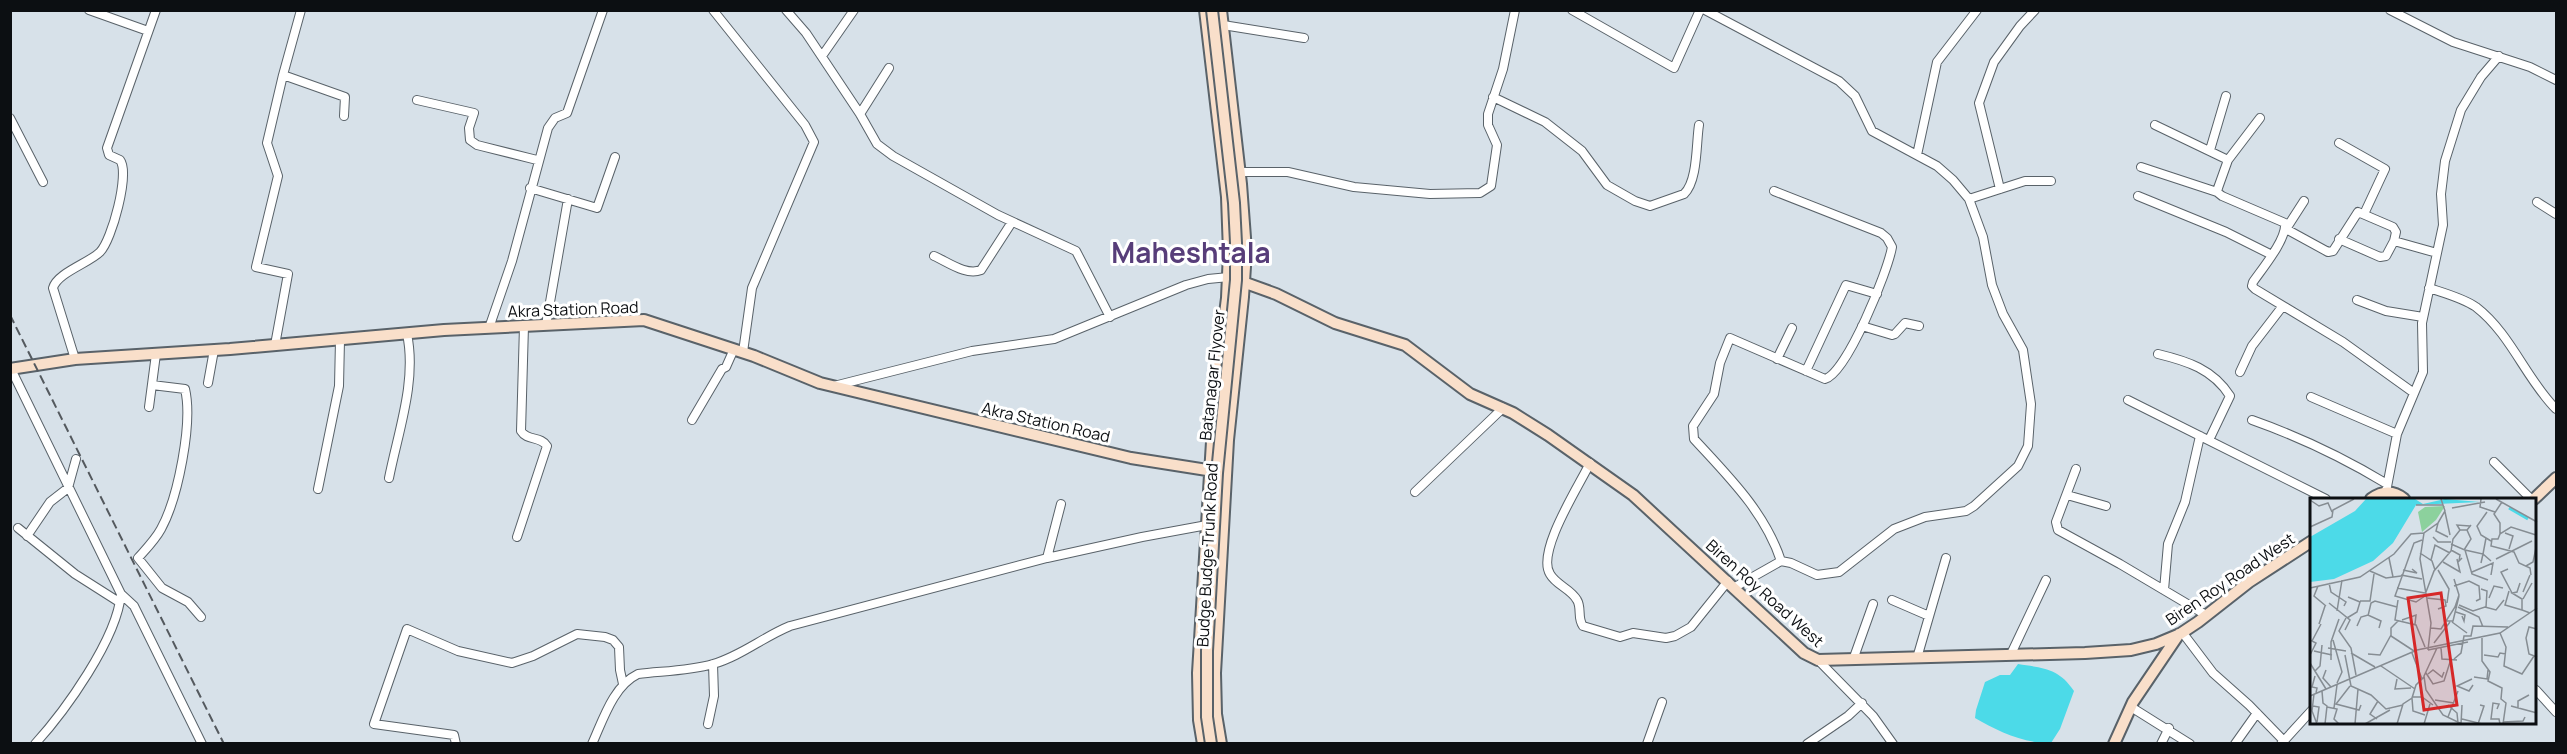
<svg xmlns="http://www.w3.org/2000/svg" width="2567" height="754" viewBox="0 0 2567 754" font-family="Manrope,sans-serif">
  <rect width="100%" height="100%" fill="#d7e1e9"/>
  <path fill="#4cdae8" d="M2018,664C2043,668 2059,668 2074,691L2060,729L2051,743C2025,744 1997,731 1975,718L1976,710L1985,682L2000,675H2010Z"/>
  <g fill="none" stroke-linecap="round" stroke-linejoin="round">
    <g stroke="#596269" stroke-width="10">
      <path id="street" d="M89,10L148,31
        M301,10L283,75L345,97L344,116
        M713,10L805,125L814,142L752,288L743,352
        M786,10L806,33L860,114L877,144L893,156L998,215L1076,251L1110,317
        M1572,10L1674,68L1700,10
        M1705,10L1839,81L1855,96L1872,131L1937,166L1953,180L1969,199L1983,237L1992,285L2003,314L2023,350L2031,404L2028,446L2018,466L1974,506L1966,511L1925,517L1894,529L1839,572L1817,575L1791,563L1781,561L1735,587
        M2390,10L2453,42L2530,67L2556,80
        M1223,25L1304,38
        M822,56L854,10
        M1493,97L1545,122L1582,151L1607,185L1635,201L1650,206L1684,194C1698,181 1696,143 1699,125
        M417,100L474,113L469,128L470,140L477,145L537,160
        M860,114L889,68
        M10,118L43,182
        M2155,125L2228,160L2218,188L2217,192L2222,196L2285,223C2287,239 2262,269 2253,282L2252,286L2255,289L2343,342L2414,393
        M2339,143L2385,169L2364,214
        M2210,150L2226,96
        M1917,155L1937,62L1977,10
        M2228,160L2260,118
        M2141,167L2217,192
        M1239,172H1288L1354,187L1430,194L1480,193L1491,186L1497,145L1488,125V114L1503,69L1515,10
        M530,188L597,208L615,157
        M2000,189L1979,103L1994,62L2020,26L2035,10
        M1774,191L1881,233L1887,238L1892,247C1888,271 1847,373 1825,379L1730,338L1720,363L1714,394L1693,426L1694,439C1728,476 1765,512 1781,561
        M2138,196L2226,232L2272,255
        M1969,199L2025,181H2051
        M2304,201L2286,229L2328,252L2333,251L2358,212L2393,227L2396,232L2394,241
        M2537,202L2556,214
        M2339,239L2380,257L2386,256L2394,241L2437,253
        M934,256C948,262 966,276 981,270L1012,222
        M2429,288C2444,293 2463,298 2476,307C2511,334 2526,379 2556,409
        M2357,300L2386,311L2423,317
        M546,325L568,199
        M1862,326L1892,335L1895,334L1905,323L1919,326
        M489,328L512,261L548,128L555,118L567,113L603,10
        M275,345L288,274L256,267L278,176L267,143L283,75
        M2158,354C2187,361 2213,369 2230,396L2209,440
        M75,359L53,288C57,273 89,263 100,252C112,240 130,173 120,160L109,155L107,148L156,10
        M1777,359L1792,328
        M11,369L121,594C117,639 65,711 35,744
        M1806,371L1846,285L1877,294
        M2240,372L2252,346L2282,307
        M208,383L214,350
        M152,385L185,389C193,423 178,498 161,529C155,540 146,549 138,558L162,588L188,602L201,617
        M834,386L972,351L1054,339L1186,285L1208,279L1229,277
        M2311,397L2397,434
        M2128,400L2326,499
        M149,407L156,354
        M692,420L722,369L726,367L734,349
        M2252,420C2300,437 2344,458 2387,484
        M2494,462L2531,499
        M1590,463C1579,486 1536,552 1550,574C1556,585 1571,589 1577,600C1582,608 1577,618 1583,626L1620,637L1633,633L1666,638L1675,636L1691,627L1728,581
        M2076,469L2056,522L2058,530L2120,564L2206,615
        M389,478C398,432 417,381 407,334
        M318,489L339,386L340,340
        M1415,492L1503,408
        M2386,492L2397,434L2423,372L2422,323L2443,225L2441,194L2445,161L2461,110L2481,77L2499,56
        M2067,495L2106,506
        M18,528L75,574L119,602
        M27,536L50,502L68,488L76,459
        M517,537L547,446C541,436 527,441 521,431L524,326
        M1047,558L1061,504
        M2164,590L2168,544L2185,502L2200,436
        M121,594L134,606L202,744
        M1892,600L1929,616
        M2182,632L2213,673L2249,705L2284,741
        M2011,654L2046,580
        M1917,658L1946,558
        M1818,660L1873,716L1893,744
        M1853,660L1873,604
        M2536,690L2556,712
        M2131,707L2190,744
        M708,724L714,696L713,664
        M456,744L454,735L374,724L407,629L458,651L512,663L533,656L577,634L605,637L613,640L619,647L620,670L623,684
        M592,744C603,720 613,686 638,674C663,671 689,671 713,664C741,656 763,637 790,626L1047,558L1142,537L1207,525
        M1647,744L1662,702
        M1807,744L1848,716L1862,703
        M2161,744L2169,728
        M2235,744L2257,713
        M2281,744L2312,710"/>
    </g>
    <g stroke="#596269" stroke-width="14">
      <path id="secondary" d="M1229,277L1276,294L1335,323L1405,345L1470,394L1513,413L1548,435L1633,495L1804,653L1818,660L2085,653L2131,650L2156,644L2180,634L2198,622L2249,582L2312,541
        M10,369L75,359L230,349L444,330L644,320L754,356L820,383L1131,458L1226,473
        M2371,499C2382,491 2393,490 2404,499
        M2534,499L2556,478
        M1203,744L1199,720L1198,673L1215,392L1227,298L1229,252L1227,197L1205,10
        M1221,744L1216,714L1215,673L1228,440L1243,297L1246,251L1241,184L1221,10
        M2114,744L2133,702L2179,634"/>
    </g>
    <use href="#street" stroke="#fff" stroke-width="8"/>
    <use href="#secondary" stroke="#f9dfca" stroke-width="10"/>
    <path stroke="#54595e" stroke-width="2" stroke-dasharray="9 4.5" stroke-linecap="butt" d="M10,315L224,744"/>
    <g stroke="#596269" stroke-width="14" stroke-linecap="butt">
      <path id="secondary-bridge" d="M1211,744L1207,717V651L1217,473L1236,280V243L1234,203L1212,10"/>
    </g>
    <use href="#secondary-bridge" stroke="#f9dfca" stroke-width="10"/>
  </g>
  <g text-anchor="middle" stroke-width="6" stroke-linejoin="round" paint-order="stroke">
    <g font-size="16" fill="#0c0f12" stroke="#fff">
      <text transform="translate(573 309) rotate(-2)" y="6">Akra Station Road</text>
      <text transform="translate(1212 375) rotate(-84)" y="6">Batanagar Flyover</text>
      <text transform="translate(1046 422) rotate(13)" y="6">Akra Station Road</text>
      <text transform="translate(1207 555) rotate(-87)" y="6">Budge Budge Trunk Road</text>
      <text transform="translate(2230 579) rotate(-34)" y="6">Biren Roy Road West</text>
      <text transform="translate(1765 593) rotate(42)" y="6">Biren Roy Road West</text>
    </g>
    <g font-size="28" font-weight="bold" fill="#573d79" stroke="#fff">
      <text x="1191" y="263">Maheshtala</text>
    </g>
  </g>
  <g transform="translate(2310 498)">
    <rect width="226" height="226" fill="#d7e1e9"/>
    <path d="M135,8L126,22L112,34L108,14L115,9Z" fill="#8cd19d"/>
    <path d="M56,1H105L113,6L135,1L170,4L106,7L83,45L63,63L24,81L0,84V39L45,13Z" fill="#4cdae8"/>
    <path fill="none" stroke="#4cdae8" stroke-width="3" d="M199,10L218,21"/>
    <path fill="none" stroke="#868d93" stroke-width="1.5" d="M171,1L170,9L185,14M186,1L227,24M0,2L9,8L18,5L22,14M192,4L184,16L190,25V36L201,29L226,37M106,7H133M142,10L175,4M135,14L140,37M177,14L167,28L171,37L181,43M128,25L126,33L138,39M0,29L22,19L23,12L44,1M150,32L147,27L160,28M195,35L203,38L199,51M190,36L188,41H182L181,48L204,54L209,65L220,70L221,77M123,39L128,44H141M176,40L173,56L181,63M112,42L104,45L85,98L106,104L115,98M141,46L155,52L162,76L178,82M141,52L150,57L149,63L152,60M154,52L161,41L157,32L161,27M155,52L173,56L171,65M110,55L122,63L125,72M79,60L83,79M186,61L222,43M121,62L125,47L140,55M133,64L150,74L147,61M216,68L223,64L226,50M198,71L191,74L202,95M93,72L107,75L102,71M128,72L139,91L137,105M60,73L76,80L91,78M162,74L183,65L181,77M91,77L112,81M19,85L21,94L36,104L34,108M210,85L207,94L202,95L212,101V112L220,115M8,88L4,98L16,108M144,88L159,83L169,88L170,101L166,103M0,90L50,79L84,56L101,36L114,35M87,90L115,95M171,91L177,93L176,109M199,93L195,107L212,112M116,94L124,73L141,53L143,41L150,32H157M213,94L220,77M116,100L135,102L136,108L128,111M179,100L184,88L193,90M213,101L222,85M88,102L85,122L106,127L115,149M50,103H60L64,76M19,105L40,122L35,132M149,107L163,113L175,109L186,112L194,102M148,109L169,119L173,129M27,113L32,82M146,114L155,117L154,123L152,118M58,118L61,105L65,103L87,109M36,120L29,133L41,150L46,177M37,120L47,114L50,104L38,99M92,122L106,117L105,126M88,123L81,130V138L104,153M137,123H143L149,98M142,124L157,135M9,126L15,108M47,128L51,119L58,117L71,123L69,130M121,130L131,131L145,109L149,97L144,81M227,131L219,129L216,140L219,156L227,159M190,135L196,149L194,168L212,176L224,158M172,140V163L180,174L178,183L192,190L191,201L196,205L193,226M0,142L6,145L0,157M23,142L32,174L27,185M2,143L11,126M124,145L140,124M18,150L36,153M127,150L114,178L116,192L133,217L152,226M131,150L132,161L147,162M118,152L158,144M118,152L121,125L110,61L114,35L128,25L135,13L131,1M4,153L22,157M41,155L65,169M102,155L112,181M58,156L70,157L81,137M35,157L41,188L61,197L76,211L93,207M174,157L188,159L190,155L196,156M144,161L151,155L154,138H161L163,128L198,129M21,162V144L29,121M0,165L16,191M71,168L105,191M16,172L13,180L21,189M5,173L10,168L12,147M116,175L123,186L134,183L141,161M118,176L123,172L132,179L134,174M5,178L2,189L7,190L6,195M164,179L177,181L178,172M87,181L85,191L101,190M162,181L147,188L159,193L163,187M40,188L26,206L49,212L51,207M12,193L13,205L17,208L15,226M4,196L2,213L7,226M0,198L107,152L190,135L227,110M103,199H112L123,207M102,200L103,213L115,217M125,202L144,205M138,207L147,215L148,225M3,208L9,209L7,224M201,208L227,215M17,209L27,211L24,221L29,226M24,210L27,187M208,210V203L219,197M187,211L189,206L183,205L181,221H189L190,226M138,219L148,193M67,221L60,216L68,203M152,221L172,226M193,224L213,223L215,219M45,226L48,191M55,226L80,212M87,226L93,206L102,200L106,187L114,179M114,226L120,206M151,226L152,207M168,226L174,208L170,207"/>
    <path fill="#d62828" fill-opacity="0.15" stroke="#d62828" stroke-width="3" d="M131,95L147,207L114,212L98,100Z"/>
    <rect width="226" height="226" fill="none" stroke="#0c0f12" stroke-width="3"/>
  </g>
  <rect width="2567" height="754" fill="none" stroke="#0c0f12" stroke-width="24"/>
</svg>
